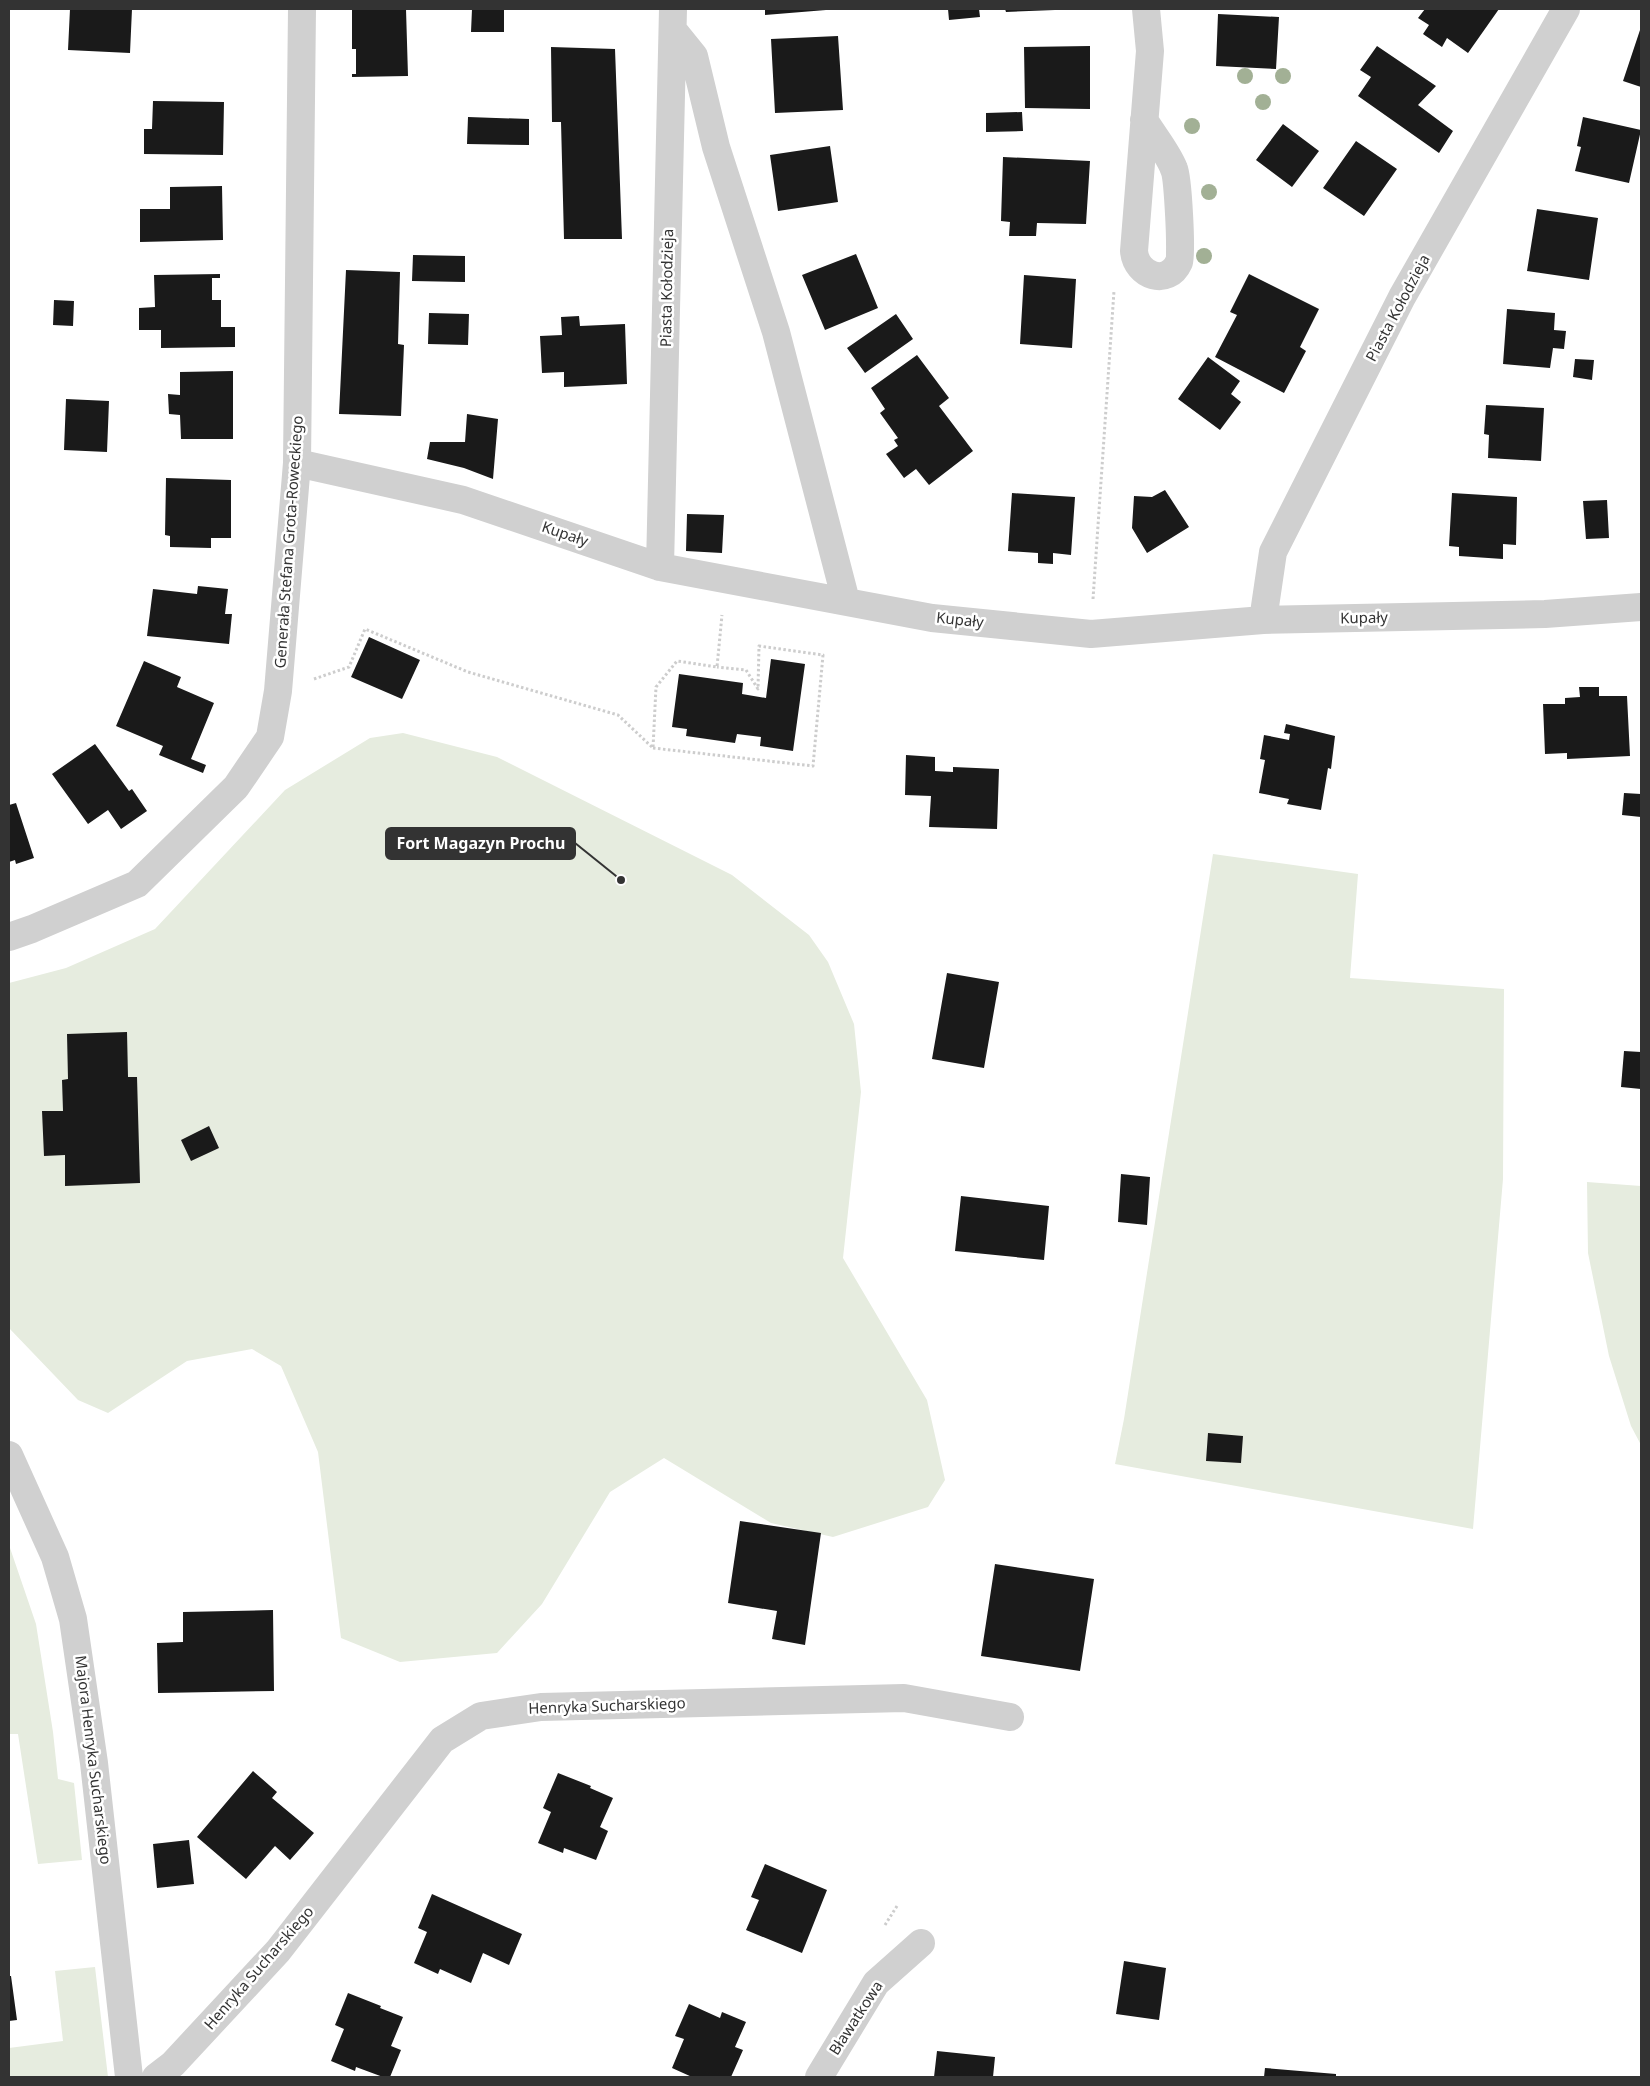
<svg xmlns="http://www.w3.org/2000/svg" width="1650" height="2086" viewBox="0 0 1650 2086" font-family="'Noto Sans',sans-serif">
  <rect width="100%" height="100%" fill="#fff"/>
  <path fill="#e6ecdf" d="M403,733L497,757L732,875L809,935L828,962L854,1024L861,1092L843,1258L927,1400L945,1480L928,1507L833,1537L771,1523L664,1458L610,1492L542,1604L497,1653L400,1662L341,1638L318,1452L281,1366L252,1349L187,1361L108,1413L78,1400L9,1328V983L66,968L155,929L285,790L370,738Z
    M1213,854L1358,874L1350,978L1504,989L1503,1179L1473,1529L1115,1464L1124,1419Z
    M1587,1182L1641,1186V1445L1631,1426L1609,1356L1588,1253Z
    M9,1545L36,1624L53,1732L58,1779L74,1783L82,1860L38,1864L18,1734H9Z
    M95,1967L108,2077H9V2048L63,2041L55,1971Z"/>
  <path fill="#1a1a1a" d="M70,9H132L130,53L68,50Z
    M352,9H406L408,76L352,77V74H356V49H352Z
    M472,9H504V32H471Z
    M765,9H826V10L765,15Z
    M948,9H979L980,17L949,20Z
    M1005,9H1055V10L1006,12Z
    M1425,9H1499L1468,53L1447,38L1442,47L1423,34L1429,25L1418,18Z
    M1218,14L1279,17L1276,69L1216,66Z
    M1641,27V87L1623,81Z
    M838,36L843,110L775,113L771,39Z
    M1090,46V109L1025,108L1024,47Z
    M1377,46L1436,86L1418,105L1453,131L1439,153L1358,96L1371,77L1360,70Z
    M551,47L615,49L622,239H564L561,122H552Z
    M153,101L224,102L223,155L144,154V129H152Z
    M1022,112L1023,131L986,132V113Z
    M468,117L529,119V145L467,144Z
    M1583,117L1641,130L1629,183L1575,171L1581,147L1577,146Z
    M1283,124L1319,151L1292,187L1256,160Z
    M1356,141L1397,169L1364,216L1323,188Z
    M830,146L838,202L778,211L770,155Z
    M1003,157L1090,161L1086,224L1037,223L1036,236H1009L1010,222L1001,221Z
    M222,186L223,240L140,242V209H170V187Z
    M1537,209L1598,218L1589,280L1527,271Z
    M856,254L878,308L825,330L802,275Z
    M413,255L465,256V282L412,281Z
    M346,270L400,272L398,344L404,345L401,416L339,414Z
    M220,274V278H212V300H221V327H235V347L161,348V330H139V308L155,307L154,275Z
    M1249,274L1319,309L1300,347L1306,351L1284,393L1215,357L1237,315L1230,312Z
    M1024,275L1076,279L1072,348L1020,344Z
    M54,300L74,301L73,326L53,325Z
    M1507,309L1555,313L1554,330L1566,331L1564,349L1553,348L1550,368L1503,364Z
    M429,313L469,314L468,345L428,344Z
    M896,314L913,339L865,373L847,348Z
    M579,316L580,326L625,324L627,384L564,387V372L542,373L540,336L562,335L561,317Z
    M917,355L949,398L939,406L973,451L929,485L916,469L904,478L886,454L898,446L894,440L898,438L880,413L885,409L871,388Z
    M1208,357L1240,381L1231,394L1241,402L1220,430L1178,399Z
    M1575,359L1594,360L1592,380L1573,377Z
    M233,371V439H181L180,415L169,414L168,394L180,395V372Z
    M66,399L109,401L107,452L64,450Z
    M1486,405L1544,408L1541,461L1488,458L1489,435L1484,434Z
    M467,414L498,419L493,479L464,468L427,459L430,442H465Z
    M166,478L231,480V538H211V548L170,547V536L165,535Z
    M1165,490L1189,527L1147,553L1132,528L1134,496L1152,497Z
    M1012,493L1075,497L1071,555L1053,553V564L1038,563V553L1008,551Z
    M1452,493L1517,497L1516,545L1503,544V559L1459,556V547L1449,546Z
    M1607,500L1609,538L1586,539L1583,501Z
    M687,514L724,515L722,553L686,551Z
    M198,586L228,589L225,614H232L229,644L147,636L153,589L197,594Z
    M369,637L420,660L402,699L351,677Z
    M771,659L805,664L793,751L760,746L761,737L737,734L735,743L686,736L687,729L672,727L679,674L743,683L742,694L766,698Z
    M144,661L181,677L177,687L214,703L191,759L206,765L203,773L159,755L163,746L116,726Z
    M1579,687H1599V696H1627L1630,756L1567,759V753L1545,754L1543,704H1565V698L1580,697Z
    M1286,724L1335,736L1331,769L1328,768L1321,810L1287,804L1289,799L1259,793L1265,760L1260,759L1264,735L1289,740L1290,734L1284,733Z
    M95,744L129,791L132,789L147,811L121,829L108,810L88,824L52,774Z
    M906,755L935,757V771L953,772V767L999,769L997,829L929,827L931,796L905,795Z
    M1624,793L1641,794V817L1622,815Z
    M16,803L34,858L16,864L15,860L9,862V805Z
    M947,973L999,982L984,1068L932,1059Z
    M127,1032L128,1077H137L140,1183L65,1186V1155L44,1156L42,1111H63L62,1080L68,1079L67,1034Z
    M1624,1051L1641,1052V1089L1621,1087Z
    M209,1126L219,1148L191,1161L181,1140Z
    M1121,1174L1150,1177L1147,1225L1118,1222Z
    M961,1196L1049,1206L1044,1260L955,1251Z
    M1208,1433L1243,1436L1241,1463L1206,1461Z
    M740,1521L821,1533L805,1645L772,1639L777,1611L728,1603Z
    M995,1564L1094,1579L1080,1671L981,1656Z
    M273,1610L274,1691L158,1693L157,1643L183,1642V1612Z
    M253,1771L277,1792L272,1798L314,1833L290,1860L275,1846L246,1879L197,1837Z
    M558,1773L591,1786L590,1788L613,1798L600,1827L608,1831L596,1860L564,1848L563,1853L538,1843L551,1812L543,1808Z
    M189,1840L194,1884L157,1888L153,1844Z
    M765,1864L827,1890L802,1953L746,1930L759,1900L751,1897Z
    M432,1894L522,1934L509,1965L483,1953L471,1983L440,1969L438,1974L414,1963L427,1932L418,1928Z
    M1124,1961L1166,1968L1159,2020L1116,2014Z
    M9,1976H11L17,2020L9,2021Z
    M348,1993L381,2006L380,2008L403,2017L391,2046L401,2050L390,2077H383L356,2067L355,2071L331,2061L344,2029L335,2025Z
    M689,2004L720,2018L722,2012L746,2022L735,2047L743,2050L731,2077H692L672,2068L684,2039L675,2036Z
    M937,2051L995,2057L993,2077H934Z
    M1265,2068L1336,2074V2077H1264Z"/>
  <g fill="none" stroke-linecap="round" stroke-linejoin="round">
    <path stroke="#cdcdcd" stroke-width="3" stroke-dasharray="2.5 2.5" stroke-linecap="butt" d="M1093,599L1114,291
      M314,679L349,667L365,629L468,672L618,715L653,748L656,687L677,661L717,667L722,615
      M653,748L813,766L823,655L759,646L758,689L746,670L717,667
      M885,1925L897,1906"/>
    <path stroke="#d0d0d0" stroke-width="28" d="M673,30L694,56L716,147L776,332L846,601
      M1144,120C1153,135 1168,153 1174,169C1178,178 1182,254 1179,262C1168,287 1136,276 1134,251L1150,51L1146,9
      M297,463L463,500L660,567L932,618L1091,634L1263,620L1545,614L1641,607
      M660,567L673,9
      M1263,620L1273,552L1402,297L1566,9
      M9,937L32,929L137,884L236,787L270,737L278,691L297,463L302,9
      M9,1455L55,1557L73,1619L94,1763L129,2077
      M156,2077L173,2064L278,1951L442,1740L481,1716L541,1707L904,1698L1010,1717
      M819,2077L876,1983L921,1943"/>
  </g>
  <g fill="#a2b095">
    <circle cx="1245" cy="76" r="8"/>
    <circle cx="1283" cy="76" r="8"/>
    <circle cx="1263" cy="102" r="8"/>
    <circle cx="1192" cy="126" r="8"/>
    <circle cx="1209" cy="192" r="8"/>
    <circle cx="1204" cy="256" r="8"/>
  </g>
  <g text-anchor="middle" stroke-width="5" stroke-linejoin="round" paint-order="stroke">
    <g font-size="15" fill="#333" stroke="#fff">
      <text transform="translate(667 288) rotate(-89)" y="5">Piasta Kołodzieja</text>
      <text transform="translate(1398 308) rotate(-62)" y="5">Piasta Kołodzieja</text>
      <text transform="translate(565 534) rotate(19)" y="5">Kupały</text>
      <text transform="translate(289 542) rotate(-86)" y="5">Generała Stefana Grota-Roweckiego</text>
      <text transform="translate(1364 618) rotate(-1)" y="5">Kupały</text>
      <text transform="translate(960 620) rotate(6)" y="5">Kupały</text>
      <text transform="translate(607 1706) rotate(-2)" y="5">Henryka Sucharskiego</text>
      <text transform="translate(93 1760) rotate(83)" y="5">Majora Henryka Sucharskiego</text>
      <text transform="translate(259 1968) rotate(-49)" y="5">Henryka Sucharskiego</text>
      <text transform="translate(856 2018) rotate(-57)" y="5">Bławatkowa</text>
    </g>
  </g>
  <path fill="none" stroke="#333" stroke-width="2" d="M621 880L575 843"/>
  <circle fill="#333" stroke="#fff" stroke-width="2" cx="621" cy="880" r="5"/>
  <rect fill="#333" stroke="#333" stroke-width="2" x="386" y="828" width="189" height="31" rx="5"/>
  <g font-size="16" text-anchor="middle" font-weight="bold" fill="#fff">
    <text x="481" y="849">Fort Magazyn Prochu</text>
  </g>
  <rect width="1650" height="2086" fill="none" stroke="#333333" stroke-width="20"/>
</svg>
